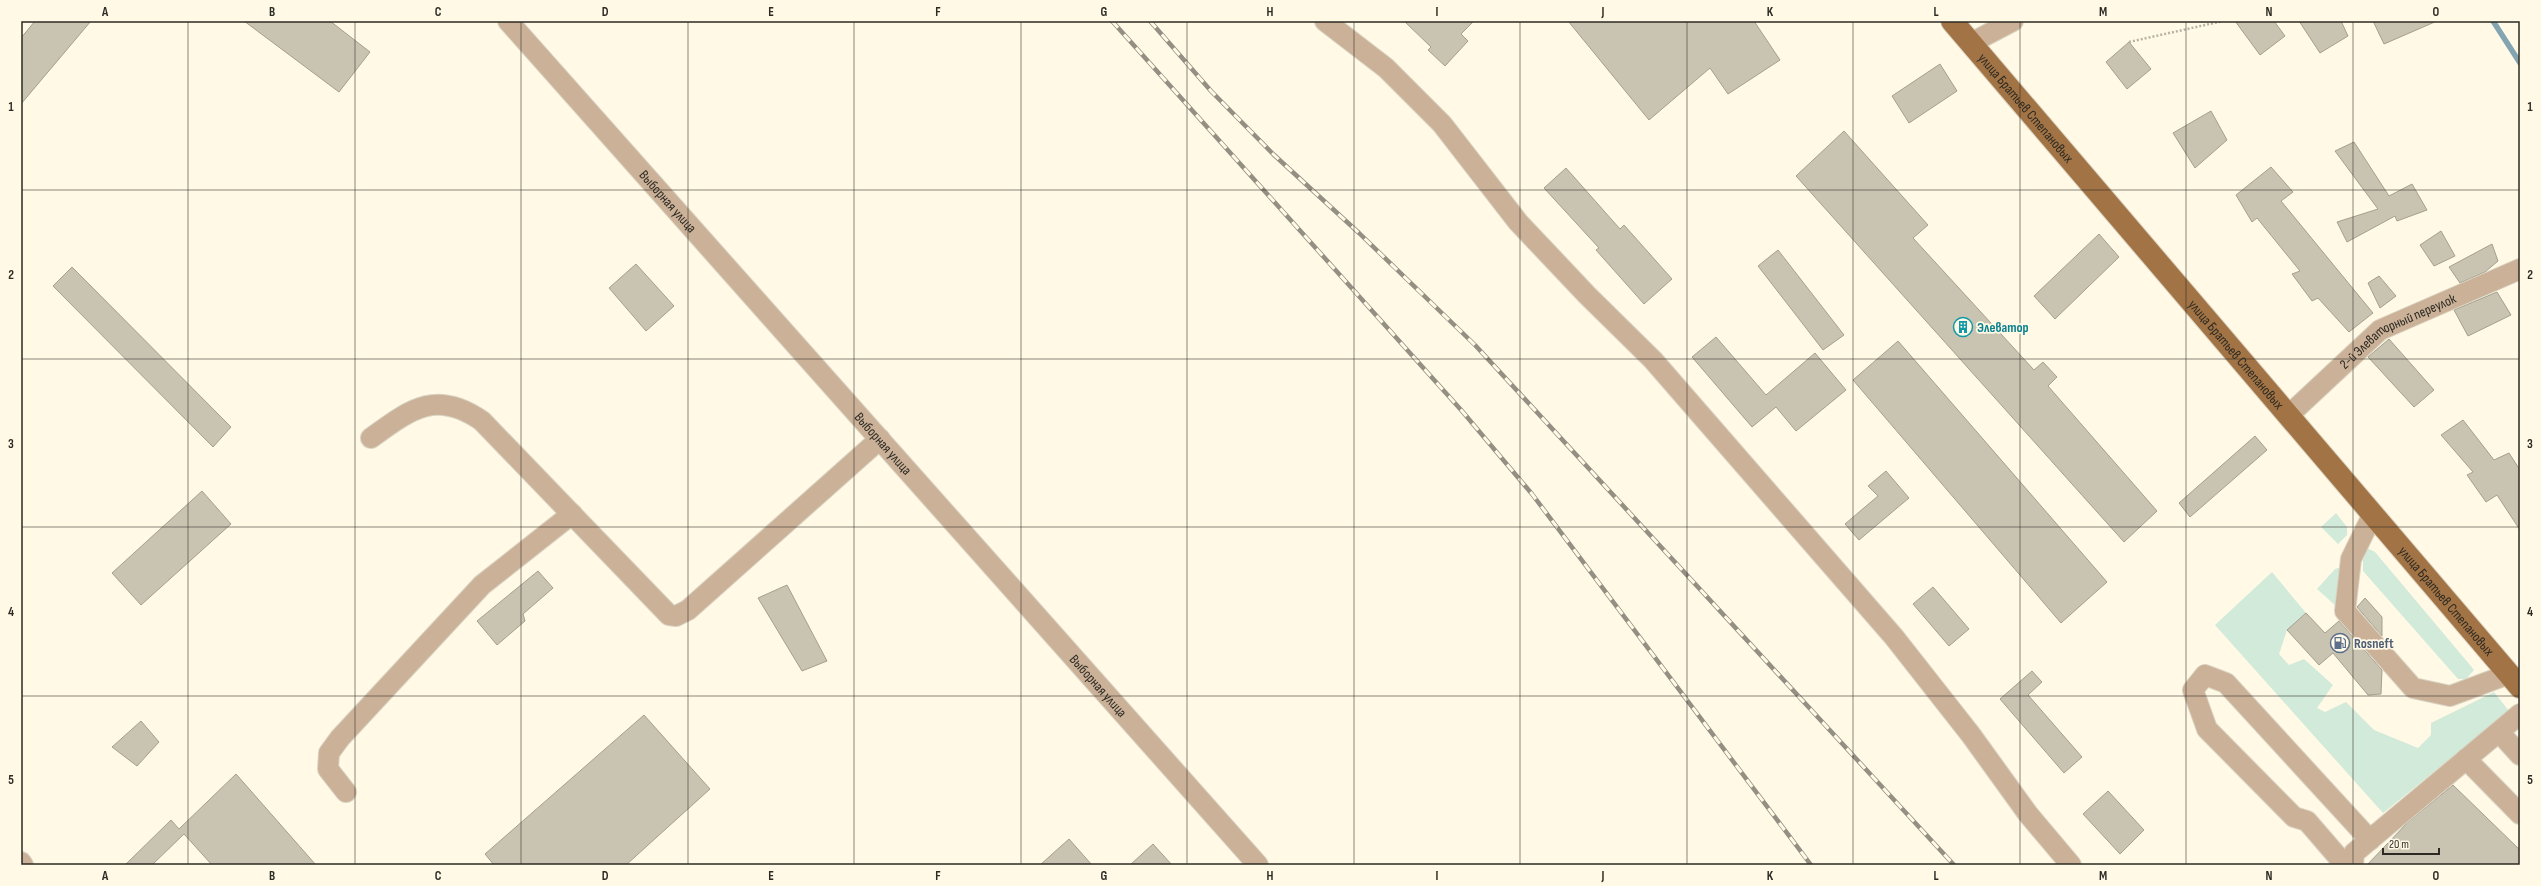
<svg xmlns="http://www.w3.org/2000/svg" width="2541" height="886" viewBox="0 0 2541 886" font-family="'Sofia Sans Condensed',sans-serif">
  <rect width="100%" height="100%" fill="#fff9e6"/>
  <path fill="#d1eada" d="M2336,513L2347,527V535L2338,544L2321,527Z
    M2367,548L2375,552L2470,665L2474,670L2466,679H2458L2363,571V560Z
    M2342,567L2337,607L2317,589L2335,569Z
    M2272,572L2306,613L2287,630L2279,654L2289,665L2304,659L2333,685L2317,708L2325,712L2346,702L2374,730L2418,748L2431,735V723L2494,692L2509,711L2383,813L2215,625Z"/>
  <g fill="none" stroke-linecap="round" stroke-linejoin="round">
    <path stroke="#83a4b1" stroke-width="5.5" d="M2493,21L2520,63"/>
  </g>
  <path fill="#c9c4b2" stroke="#a59f8e" d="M35,21H91L21,104V38Z
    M244,21H330L370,52L339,92Z
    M1404,21H1474L1461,34L1468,41L1445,66L1428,50L1431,47Z
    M1568,21H1754L1780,60L1728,94L1710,68L1649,120Z
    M2235,21H2274L2285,36L2260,55Z
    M2299,21H2341L2348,36L2320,53Z
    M2373,21H2437L2384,44Z
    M2129,42L2151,69L2127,89L2106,62Z
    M1940,64L1957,91L1909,123L1892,96Z
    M2211,111L2227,140L2195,168L2173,133Z
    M1844,131L1928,225L1913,238L2034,370L2043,362L2057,377L2048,386L2157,511L2124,542L1796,176Z
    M2354,142L2389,196L2412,184L2427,210L2397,221L2395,216L2347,242L2337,222L2378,209L2335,151Z
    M2271,167L2293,192L2281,201L2373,313L2349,332L2318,298L2312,301L2292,274L2300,271L2257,218L2252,222L2236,195Z
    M1566,168L1620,229L1624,225L1672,279L1644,304L1596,250L1599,248L1544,188Z
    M2441,231L2455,256L2434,266L2420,245Z
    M2099,234L2119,257L2055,319L2034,296Z
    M2492,244L2498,261L2485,272L2460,283L2449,267Z
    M1778,250L1844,335L1823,350L1758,266Z
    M636,264L674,306L646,331L609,288Z
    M72,267L231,427L213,447L53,286Z
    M2379,276L2396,296L2380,308L2368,283Z
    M2497,292L2511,315L2468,336L2454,310Z
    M1716,337L1766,395L1815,353L1846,390L1796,431L1776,407L1752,427L1692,357Z
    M2389,339L2434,390L2414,407L2368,357Z
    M1898,341L2107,582L2061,623L1853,380Z
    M2463,420L2494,460L2509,453L2520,470V530L2497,495L2486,502L2467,475L2473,472L2441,435Z
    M2255,436L2267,450L2190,517L2179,503Z
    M1886,471L1909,498L1859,540L1845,524L1878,496L1868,486Z
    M202,491L231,524L141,605L112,573Z
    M538,571L553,588L523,614L525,621L497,645L477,621Z
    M787,585L827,661L802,671L758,598Z
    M1933,587L1969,629L1949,646L1913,604Z
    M2365,598L2382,617V636L2357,607Z
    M2306,613L2325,633L2339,621L2382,670L2381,694L2368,695L2333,653L2319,665L2287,630Z
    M2032,671L2042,682L2028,695L2082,757L2064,773L2000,699Z
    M644,715L710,789L626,865H494L485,854Z
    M141,721L159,742L137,766L112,747Z
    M236,774L316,865H212L184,834L152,865H125L171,820L179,829Z
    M2453,785L2520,850V865H2367L2408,822Z
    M2108,791L2144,830L2120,854L2083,814Z
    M1069,839L1092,865H1040Z
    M1153,844L1172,865H1130Z"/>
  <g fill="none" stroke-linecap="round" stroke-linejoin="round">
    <g stroke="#d9d4c3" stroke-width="22">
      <g id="minor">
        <path id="s1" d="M508,21L1258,865"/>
        <path d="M1325,21L1386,68L1442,124L1518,222L1587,295L1653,360L1894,637L1971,735L2028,814L2071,865"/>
        <path d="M1971,43L2013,21"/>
        <path id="s2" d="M2289,415L2380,330L2520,269"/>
        <path d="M371,438C411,409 436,389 482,421L669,615L676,616L688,610L880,439"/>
        <path d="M2373,514L2351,559L2345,611L2413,688L2450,696L2509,674"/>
        <path d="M2499,732L2520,755"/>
        <path d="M2466,759L2520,814"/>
        <path d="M346,792L328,769L329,753L340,738L482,585L572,514"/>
        <path d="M21,862L23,865"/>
        <path d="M2345,865L2307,821L2294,817L2207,729L2193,690L2205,675L2226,683L2370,840"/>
        <path d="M2353,865L2354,853L2520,714"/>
      </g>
    </g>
    <g stroke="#d9d4c3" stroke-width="24">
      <g id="major">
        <path id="s3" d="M1952,21L2520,687"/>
      </g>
    </g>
    <path stroke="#b7b3a4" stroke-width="2.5" stroke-dasharray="2 2" stroke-linecap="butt" d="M2129,42L2223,21"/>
    <use href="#minor" stroke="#cbb198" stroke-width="20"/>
    <use href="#major" stroke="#a27345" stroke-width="22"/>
    <g stroke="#938f82" stroke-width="4.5">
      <path id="rail" d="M1112,21L1462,411L1532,494L1811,865
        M1150,21L1211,91L1273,154L1359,233L1475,345L1954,865"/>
    </g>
    <use href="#rail" stroke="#fff9e6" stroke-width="3" stroke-dasharray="9" stroke-linecap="butt"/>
  </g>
  <path fill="none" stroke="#2c2a23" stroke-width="1" stroke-opacity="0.55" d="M188,21V865M355,21V865M521,21V865M688,21V865M854,21V865M1021,21V865M1187,21V865M1354,21V865M1520,21V865M1687,21V865M1853,21V865M2020,21V865M2186,21V865M2353,21V865M21,190H2520M21,359H2520M21,527H2520M21,696H2520"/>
  <defs>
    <g id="building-ring" transform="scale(1)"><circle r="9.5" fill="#fff9e6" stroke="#0f9aa8" stroke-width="1.5"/><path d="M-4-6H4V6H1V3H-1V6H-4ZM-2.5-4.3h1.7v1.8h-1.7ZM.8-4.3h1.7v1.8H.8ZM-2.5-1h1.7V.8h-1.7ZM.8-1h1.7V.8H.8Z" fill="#0f9aa8"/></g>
    <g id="fuel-ring" transform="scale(1)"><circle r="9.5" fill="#fff9e6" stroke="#5c6f8a" stroke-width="1.5"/><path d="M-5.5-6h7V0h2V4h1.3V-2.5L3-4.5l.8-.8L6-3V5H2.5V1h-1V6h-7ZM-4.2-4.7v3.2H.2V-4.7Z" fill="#5c6f8a"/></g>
  </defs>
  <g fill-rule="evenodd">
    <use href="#building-ring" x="1963" y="327"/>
    <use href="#fuel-ring" x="2340" y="643"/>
  </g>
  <g text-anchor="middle" stroke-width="3.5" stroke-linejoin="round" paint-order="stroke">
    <g font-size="14" fill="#2c2a23" stroke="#fff9e6">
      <text dy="5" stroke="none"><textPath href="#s3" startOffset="114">улица Братьев Степановых</textPath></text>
      <text dy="5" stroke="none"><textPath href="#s1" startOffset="241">Выборная улица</textPath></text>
      <text dy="5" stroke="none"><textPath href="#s2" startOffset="139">2-й Элеваторный переулок</textPath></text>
      <text dy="5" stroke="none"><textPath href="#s3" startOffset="438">улица Братьев Степановых</textPath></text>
      <text dy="5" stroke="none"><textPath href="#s1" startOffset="565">Выборная улица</textPath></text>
      <text dy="5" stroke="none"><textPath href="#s3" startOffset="762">улица Братьев Степановых</textPath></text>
      <text dy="5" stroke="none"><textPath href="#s1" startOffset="889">Выборная улица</textPath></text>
    </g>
    <g font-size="14" font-weight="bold" fill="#0d838f" stroke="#fff9e6" text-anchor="start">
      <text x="1977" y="332">Элеватор</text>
    </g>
    <g font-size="14" font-weight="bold" fill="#4e5e75" stroke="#fff9e6" text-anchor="start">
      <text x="2354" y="648">Rosneft</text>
    </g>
  </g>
  <rect width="2541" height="886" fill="none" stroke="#fff9e6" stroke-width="44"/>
  <path d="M2383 848v6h56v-6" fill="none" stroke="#2c2a23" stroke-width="2"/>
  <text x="2389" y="848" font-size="12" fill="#2c2a23" stroke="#fff9e6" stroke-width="3" paint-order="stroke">20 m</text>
  <rect x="22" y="22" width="2497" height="842" fill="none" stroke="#2c2a23" stroke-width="1.5"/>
  <g font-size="13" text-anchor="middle" font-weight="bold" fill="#2c2a23">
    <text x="105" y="16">A</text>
    <text x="272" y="16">B</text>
    <text x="438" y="16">C</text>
    <text x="605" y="16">D</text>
    <text x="771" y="16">E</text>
    <text x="938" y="16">F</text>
    <text x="1104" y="16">G</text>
    <text x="1270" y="16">H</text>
    <text x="1437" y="16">I</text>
    <text x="1603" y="16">J</text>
    <text x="1770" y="16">K</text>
    <text x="1936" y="16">L</text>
    <text x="2103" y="16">M</text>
    <text x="2269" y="16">N</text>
    <text x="2436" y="16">O</text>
    <text x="11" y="111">1</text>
    <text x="2530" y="111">1</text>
    <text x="11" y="279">2</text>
    <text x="2530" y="279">2</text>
    <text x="11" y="448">3</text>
    <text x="2530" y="448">3</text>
    <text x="11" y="616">4</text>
    <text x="2530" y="616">4</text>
    <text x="11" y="784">5</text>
    <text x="2530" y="784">5</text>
    <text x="105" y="880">A</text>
    <text x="272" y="880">B</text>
    <text x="438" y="880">C</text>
    <text x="605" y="880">D</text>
    <text x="771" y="880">E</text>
    <text x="938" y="880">F</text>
    <text x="1104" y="880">G</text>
    <text x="1270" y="880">H</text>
    <text x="1437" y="880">I</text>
    <text x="1603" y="880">J</text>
    <text x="1770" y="880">K</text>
    <text x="1936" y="880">L</text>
    <text x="2103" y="880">M</text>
    <text x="2269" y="880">N</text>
    <text x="2436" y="880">O</text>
  </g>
</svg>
